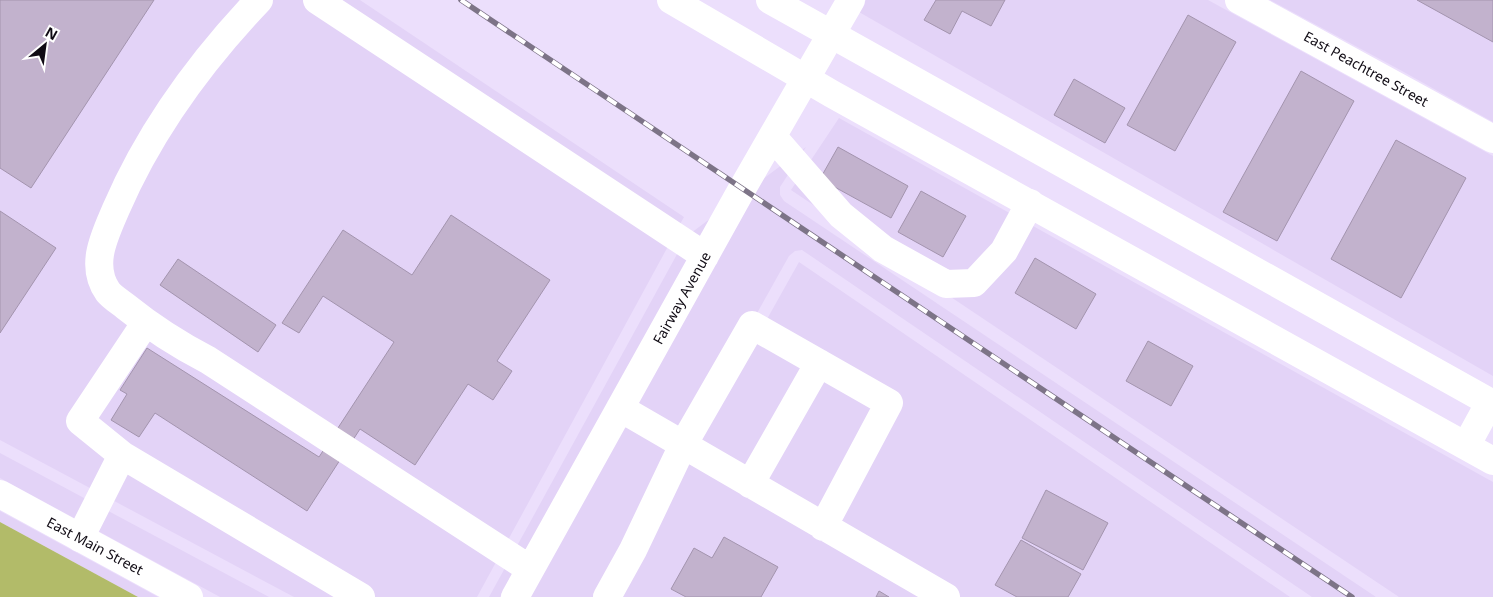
<svg xmlns="http://www.w3.org/2000/svg" width="1493" height="597" viewBox="0 0 1493 597" font-family="'Noto Sans',sans-serif">
  <rect width="100%" height="100%" fill="#ecdffc"/>
  <path fill="#e3d3f7" d="M0,0H360L684,217L477,597H294L0,440Z
    M866,0H1208L1493,156V376L859,12Z
    M1270,0H1493V122L1402,71Z
    M839,118L1493,482V597H1399L791,190Z
    M806,147L780,187V195L784,201L1376,597H1312L802,250L795,251L789,256L598,597H530L763,179Z
    M711,218L500,597H489L687,236Z
    M799,262L1290,597H611Z
    M0,453L269,597H220L0,478Z
    M0,511L158,597H138L0,522Z"/>
  <path fill="#b2bb69" d="M0,522L138,597H0Z"/>
  <path fill="#c2b2cd" stroke="#a394ae" d="M0,0H154L31,188L0,168Z
    M936,0H1005L991,26L962,11L950,34L924,20Z
    M1417,0H1493V42Z
    M1188,15L1236,42L1175,151L1127,125Z
    M1301,71L1354,101L1277,241L1223,212Z
    M1074,79L1125,108L1105,143L1054,115Z
    M1396,140L1466,178L1401,298L1331,259Z
    M838,147L908,186L891,218L820,179Z
    M921,191L966,216L943,257L898,232Z
    M0,211L56,248L0,333Z
    M451,215L550,280L497,361L512,371L493,400L468,384L415,465L360,429L307,511L155,413L139,437L111,420L127,394L120,390L147,348L319,457L394,342L323,296L299,333L282,323L343,230L412,275Z
    M1035,258L1096,294L1076,329L1015,293Z
    M178,259L276,325L258,352L160,285Z
    M1148,341L1193,366L1171,406L1126,381Z
    M1046,490L1108,523L1083,570L1022,538Z
    M724,537L778,567L761,597H686L671,589L694,548L712,558Z
    M1021,540L1081,574L1068,597H1017L995,585Z
    M879,591L889,597H876Z"/>
  <g fill="none" stroke-linecap="round" stroke-linejoin="round">
    <path stroke="#fff" stroke-width="28" d="M259,0C200,62 150,130 116,209C105,235 89,265 108,292C112,297 120,302 125,306C151,327 179,345 208,360L530,569
      M317,0L705,256
      M1239,0L1493,139
      M773,137L841,215L883,249L946,284L974,283L1004,251L1030,203
      M620,408L946,597
      M122,455L80,421L146,322
      M750,484L819,363
      M80,538L122,455L361,597
      M515,597L742,189L851,0
      M607,597L633,550L683,445L752,325L889,403L823,527"/>
    <path stroke="#fff" stroke-width="28" d="M671,0L832,94L1493,461
      M770,0L1493,404
      M1466,446L1490,402
      M0,494L189,597"/>
    <g stroke="#7d7487" stroke-width="5.5">
      <path id="rail" d="M461,0L1352,597"/>
    </g>
    <use href="#rail" stroke="#fff" stroke-width="4" stroke-dasharray="11" stroke-linecap="butt"/>
  </g>
  <g text-anchor="middle" stroke-width="4" stroke-linejoin="round" paint-order="stroke">
    <g font-size="14" fill="#100b14" stroke="#fff">
      <text transform="translate(1366 69) rotate(29)" y="5">East Peachtree Street</text>
      <text transform="translate(682 298) rotate(-61)" y="5">Fairway Avenue</text>
      <text transform="translate(95 546) rotate(28)" y="5">East Main Street</text>
    </g>
  </g>
  <g transform="translate(45 45) rotate(29)" stroke="#ffffff" stroke-width="4" paint-order="stroke">
  <path d="M0-4L9 19L0 12L-9 19Z" fill="#100b14"/>
  <text y="-8" font-size="14" font-weight="bold" text-anchor="middle" fill="#100b14">N</text>
  </g>
</svg>
